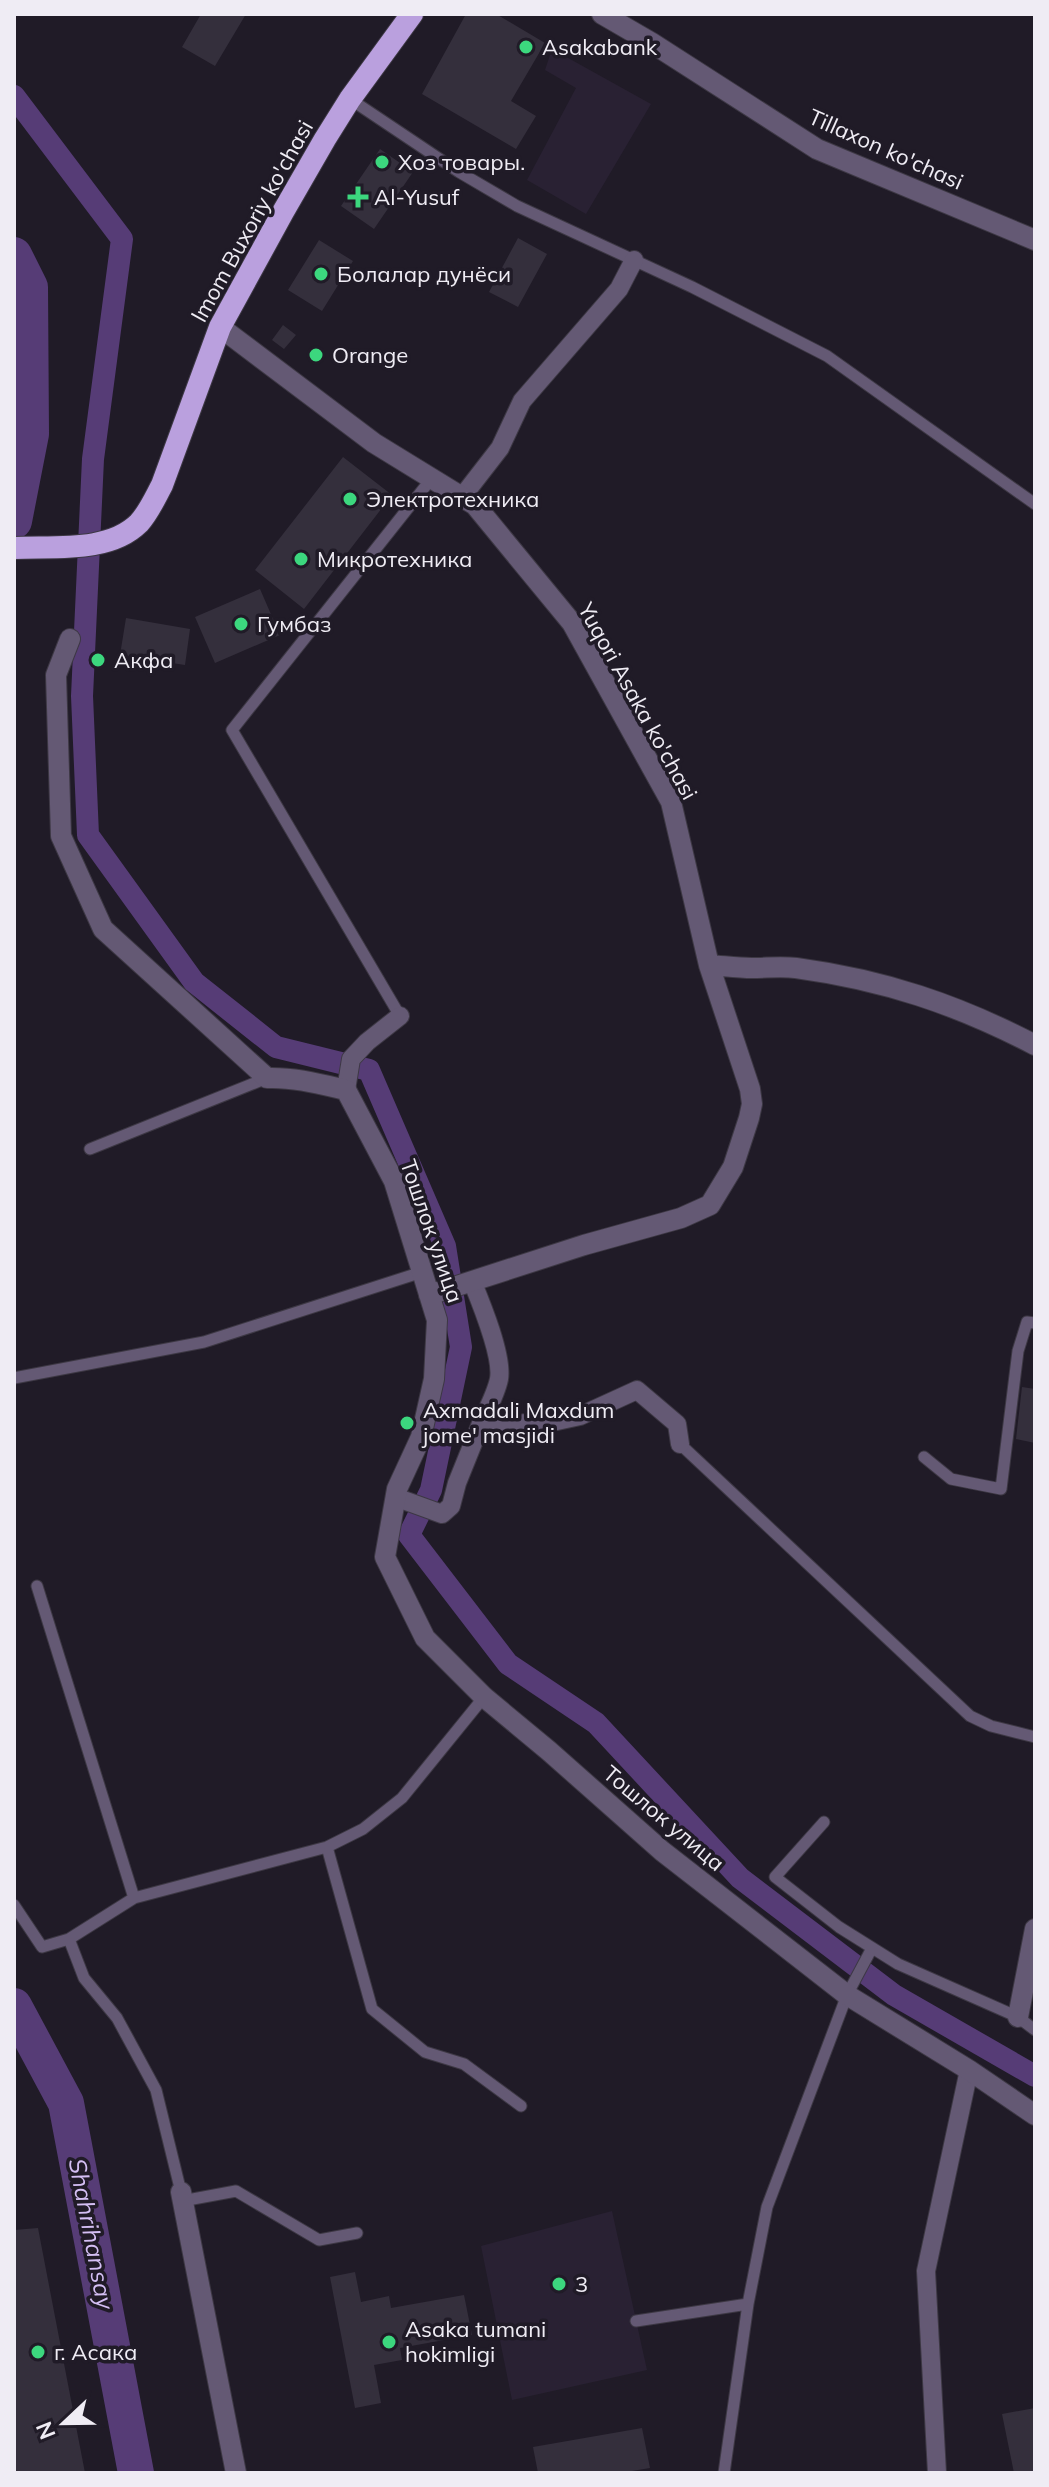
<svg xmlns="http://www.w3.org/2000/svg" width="1049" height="2487" viewBox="0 0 1049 2487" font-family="Mulish,sans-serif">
  <rect width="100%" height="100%" fill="#201b27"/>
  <path fill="#292133" d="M552,49L651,104L586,214L527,180L576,88L545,70Z
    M612,2211L647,2370L512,2400L481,2246Z"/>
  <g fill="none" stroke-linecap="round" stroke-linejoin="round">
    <path stroke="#563c76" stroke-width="22" d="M14,96L122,239L93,459L82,696L88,835L194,982L276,1047L369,1070L445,1246L461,1347L431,1490L409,1535L508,1664L596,1723L740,1878L894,1995L1035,2076"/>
    <path stroke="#563c76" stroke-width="36" d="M14,255L30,287L31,434L14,521
      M14,2006L66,2103L136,2473"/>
  </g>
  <path fill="#342f3c" d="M201,14H246L215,66L182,47Z
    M466,14H496L545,43L511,101L536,116L516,149L422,94Z
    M380,149L413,172L374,229L341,206Z
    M518,238L547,254L518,307L489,292Z
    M319,240L353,261L322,311L288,290Z
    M283,325L296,335L284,349L272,340Z
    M343,457L392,495L304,609L255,570Z
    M260,589L280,635L215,663L195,617Z
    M126,618L190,629L185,665L120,655Z
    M1022,1387L1035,1389V1443L1016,1439Z
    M38,2228L85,2473H14V2230Z
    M355,2272L361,2302L389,2296L391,2308L464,2295L472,2335L400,2348L402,2360L374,2365L381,2403L355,2408L330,2277Z
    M1035,2408V2473H1014L1002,2414Z
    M642,2428L650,2468L620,2473H538L533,2447Z"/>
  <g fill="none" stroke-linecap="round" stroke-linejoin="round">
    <g stroke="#3d3844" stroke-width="13">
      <path id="service" d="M350,99L459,172L517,206L692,287L827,356L1035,504
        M400,1016L232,730L432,478
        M90,1149L267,1078
        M14,1378L204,1342L422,1272
        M680,1444L970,1716L991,1726L1035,1737
        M924,1457L951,1479L1001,1489L1018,1351L1027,1322L1035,1323
        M37,1586L134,1898
        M824,1822L775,1877L839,1927L898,1964L1018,2017L1035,2030
        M327,1847L372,2009L425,2052L464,2064L521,2106
        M14,1905L42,1947L69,1939
        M181,2192L156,2090L117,2018L84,1978L69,1939L134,1898L327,1847L363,1829L402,1798L484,1697
        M182,2201L236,2191L319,2240L357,2233
        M636,2321L748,2304
        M724,2473L748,2304L767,2207L847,1995L872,1948"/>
    </g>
    <g stroke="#3d3844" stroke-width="20">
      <path id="pedestrian" d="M462,497L500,448L522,401L619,289L634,260
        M346,1090L351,1059L367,1042L400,1016
        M472,1281C481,1303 503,1356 499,1379C496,1394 486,1412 480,1426L557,1421L580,1416L637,1390L677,1424L680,1444
        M395,1497L442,1514L451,1506L457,1483L480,1426
        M937,2473L926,2271L969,2070"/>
    </g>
    <g stroke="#3d3844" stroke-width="22">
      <path id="minor" d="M220,327L374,443L475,505L572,623L671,802L709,965C724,966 738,968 752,968C767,968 781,966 796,968C884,980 956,1004 1035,1045
        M70,639L56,675L61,836L103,929L267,1078C294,1077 320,1084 346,1090L394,1181L437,1320L434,1379L421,1437L397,1489L385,1557L425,1638L484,1697L549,1751L662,1851L847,1995L969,2070L1035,2115
        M429,1295L584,1245L681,1218L710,1205L733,1167L749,1118L752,1104L750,1089L709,965
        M1018,2017L1035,1929
        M181,2192L236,2473"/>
    </g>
    <g stroke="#3d3844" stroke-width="22">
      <path id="tertiary" d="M602,14L652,43L817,149L1035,240"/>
    </g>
    <g stroke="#3d3844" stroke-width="24">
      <path id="trunk" d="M14,548C54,546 109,553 139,523C149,512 155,498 162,485L220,327L283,212L325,139L350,99L412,14"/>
    </g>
    <use href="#service" stroke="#645974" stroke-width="11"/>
    <use href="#pedestrian" stroke="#645974" stroke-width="18"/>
    <use href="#minor" stroke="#645974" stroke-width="20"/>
    <use href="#tertiary" stroke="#645974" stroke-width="20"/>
    <use href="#trunk" stroke="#baa0de" stroke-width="22"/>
  </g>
  <g fill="#3cd77e" stroke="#201b27" stroke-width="3">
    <circle cx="526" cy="47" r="8"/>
    <circle cx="382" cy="162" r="8"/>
    <path d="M354 185h8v8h8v8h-8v8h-8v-8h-8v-8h8z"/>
    <circle cx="321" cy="274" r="8"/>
    <circle cx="316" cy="355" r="8"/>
    <circle cx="350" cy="499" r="8"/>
    <circle cx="301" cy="559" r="8"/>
    <circle cx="241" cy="624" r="8"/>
    <circle cx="98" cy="660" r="8"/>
    <circle cx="407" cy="1423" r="8"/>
    <circle cx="559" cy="2284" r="8"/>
    <circle cx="389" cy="2342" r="8"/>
    <circle cx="38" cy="2352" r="8"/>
  </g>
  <g text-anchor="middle" stroke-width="7" stroke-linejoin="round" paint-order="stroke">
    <g font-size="22" fill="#efecf4" stroke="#201b27" text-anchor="start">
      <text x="542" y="55">Asakabank</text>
      <text x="398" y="170">Хоз товары.</text>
      <text x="374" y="205">Al-Yusuf</text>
      <text x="337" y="282">Болалар дунёси</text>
      <text x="332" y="363">Orange</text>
      <text x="366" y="507">Электротехника</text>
      <text x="317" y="567">Микротехника</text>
      <text x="257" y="632">Гумбаз</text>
      <text x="114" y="668">Акфа</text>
      <text x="423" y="1418">Axmadali Maxdum<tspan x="423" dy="25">jome' masjidi</tspan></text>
      <text x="575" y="2292">3</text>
      <text x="405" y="2337">Asaka tumani<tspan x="405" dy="25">hokimligi</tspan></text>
      <text x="54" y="2360">г. Асака</text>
    </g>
    <g font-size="22" fill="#efecf4" stroke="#201b27">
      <text transform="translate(886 149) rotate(24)" y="8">Tillaxon ko'chasi</text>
      <text transform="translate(252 221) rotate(-61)" y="8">lmom Buxoriy ko'chasi</text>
      <text transform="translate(638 701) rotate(61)" y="8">Yuqori Asaka ko'chasi</text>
      <text transform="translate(432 1231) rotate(71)" y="8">Тошлок улица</text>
      <text transform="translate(664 1818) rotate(40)" y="8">Тошлок улица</text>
    </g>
    <g font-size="24" font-style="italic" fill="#d4bff4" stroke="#201b27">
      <text transform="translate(91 2234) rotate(79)" y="8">Shahrihansay</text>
    </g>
  </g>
  <rect width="1049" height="2487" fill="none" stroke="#efecf4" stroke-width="32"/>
  <g transform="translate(64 2423) rotate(248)" stroke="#201b27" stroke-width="6" paint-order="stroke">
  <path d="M0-6L14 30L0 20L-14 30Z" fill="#efecf4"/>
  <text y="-12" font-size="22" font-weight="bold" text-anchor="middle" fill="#efecf4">N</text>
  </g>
</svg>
